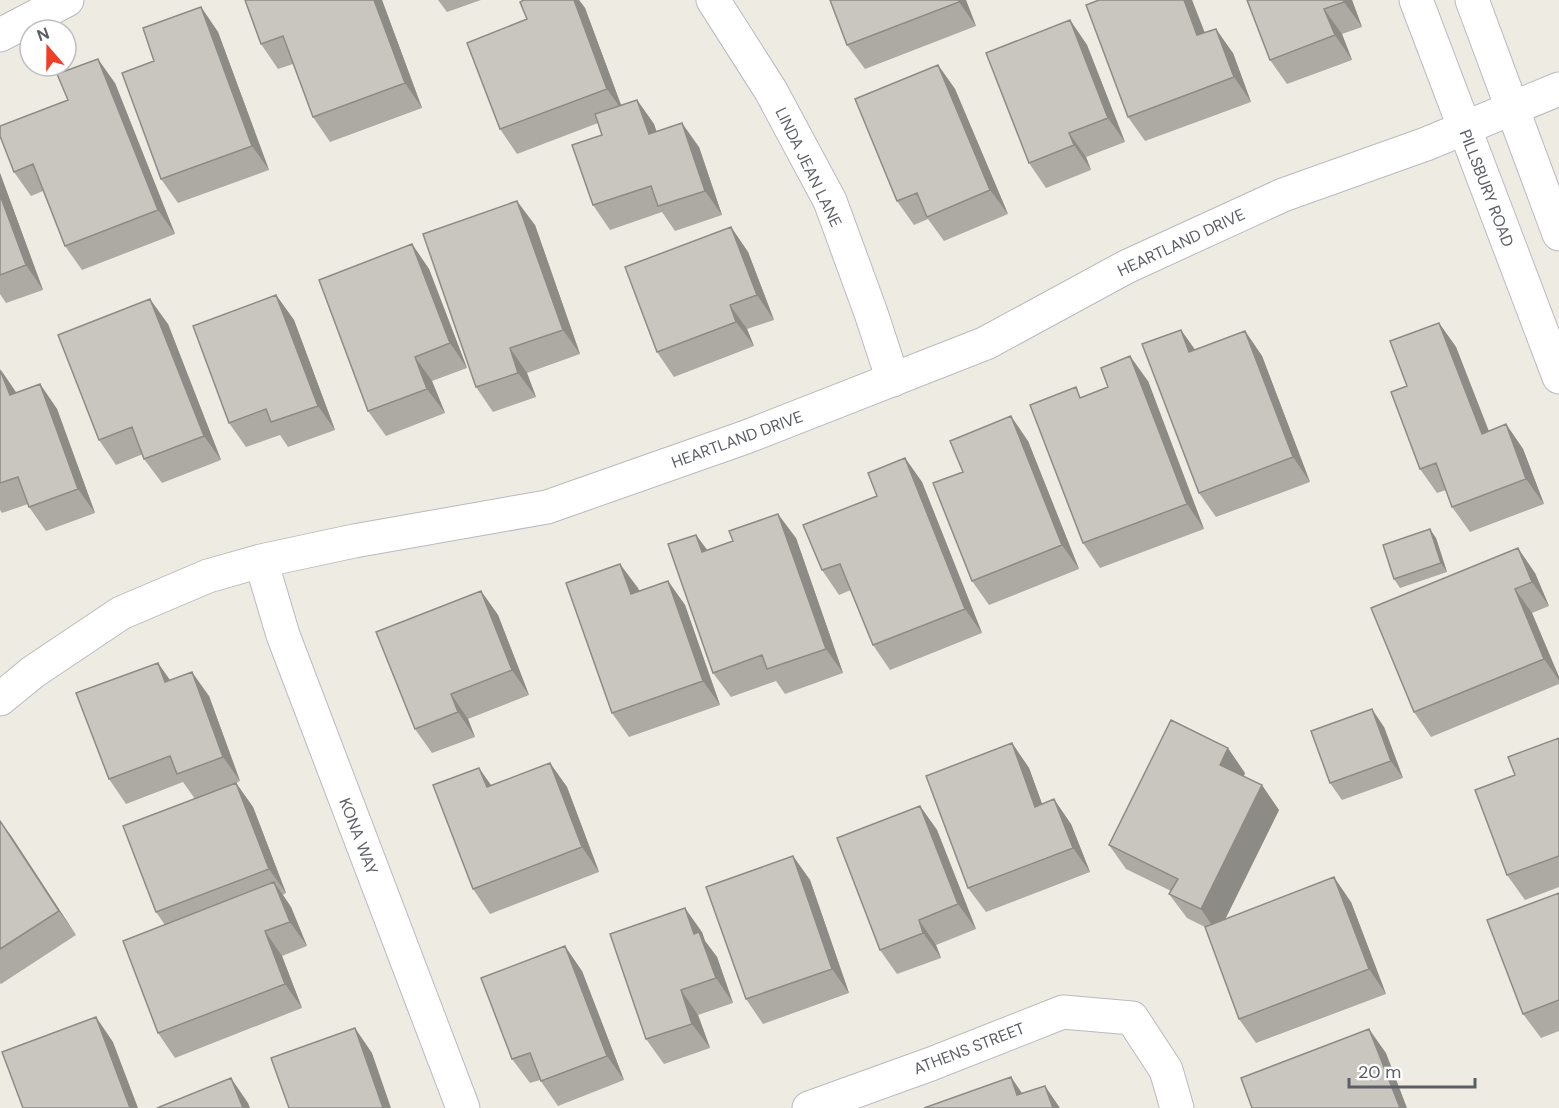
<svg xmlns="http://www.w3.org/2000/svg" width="1559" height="1108" viewBox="0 0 1559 1108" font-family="'DM Sans',sans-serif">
  <rect width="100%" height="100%" fill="#eeece2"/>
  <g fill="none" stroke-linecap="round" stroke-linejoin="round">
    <g stroke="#b8babf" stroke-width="35">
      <path id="minor" d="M713,0L771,91L830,201L871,313L893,380
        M1416,0L1559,377
        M1472,0L1559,234
        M0,35L67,0
        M261,561L283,635L463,1108
        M0,699L33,672L121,613L208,576L261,561L354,541L547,507L746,437L986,343L1126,267L1283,195L1426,144L1559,89
        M809,1108L931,1064L1063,1012L1132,1018L1166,1070L1177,1108"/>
    </g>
    <use href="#minor" stroke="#fff" stroke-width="33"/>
  </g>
  <path fill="#adaaa4" d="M382,0L422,108L330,142L313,117L293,64L278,69L261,44Z
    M438,0H481L447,12Z
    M524,0H579L585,8L621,105L637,100L654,124L656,132L699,147L722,215L675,231L662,212L610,230L593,205L602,135L598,123L517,154L500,129L527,19Z
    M830,0H966L976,26L865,69L847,45Z
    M1099,0H1192L1205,33L1233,53L1251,102L1145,141L1128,117Z
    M1247,0H1352L1362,27L1342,34L1352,60L1287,84L1270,60Z
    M201,7L218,32L269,170L178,203L161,179Z
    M1070,20L1087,45L1125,142L1086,157L1091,170L1046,188L1029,163Z
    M938,65L955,89L1008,214L944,241L928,219L914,225L897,201Z
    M115,83L175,234L82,270L65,246L43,191L31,196L14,172Z
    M0,173L43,290L6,303L0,294Z
    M535,225L580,354L527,373L536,397L493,412L476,387Z
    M731,227L748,252L774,320L747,329L754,346L674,377L657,352Z
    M412,244L429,269L467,368L432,381L445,413L386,436L368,411Z
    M276,295L294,320L335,430L288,447L280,435L246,447L229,423Z
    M1439,323L1456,347L1489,431L1506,424L1523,449L1544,504L1470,532L1452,507L1446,490L1437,493L1420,469L1407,386Z
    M168,324L221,460L162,483L144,459L143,454L116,465L99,440Z
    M1181,330L1195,350L1245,331L1262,356L1310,482L1216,517L1199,493Z
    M0,370L16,393L40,384L57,409L95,513L46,531L29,507L28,504L2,513L0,510Z
    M1148,381L1204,529L1100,568L1083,543V397Z
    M1028,441L1079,569L989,605L972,581L963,472Z
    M905,458L922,482L982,633L890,670L873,645L851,590L839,595L822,570Z
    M696,535L707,550L796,538L843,673L785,694L776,681L731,697L713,673Z
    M1436,538L1447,572L1400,588L1394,579Z
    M1535,573L1549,606L1532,613L1559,677V684L1431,737L1414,712L1371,608Z
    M668,581L685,605L720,705L629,737L612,713L638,588L639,591Z
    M481,591L498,615L529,695L468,719L475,737L432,753L415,729Z
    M170,680L209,696L240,781L236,783L253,807L286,893L283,895L291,907L307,946L282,956L302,1008L175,1058L158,1033L165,925L156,912L195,799L183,782L126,804L109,779Z
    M1384,727L1403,778L1342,800L1330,783Z
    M1559,738V887L1525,900L1507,875L1515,775Z
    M1012,743L1029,768L1042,804L1071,824L1090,872L986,912L968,888Z
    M550,763L567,787L599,872L490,914L473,889L492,785Z
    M1245,773L1244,776L1279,810L1225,919L1351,902L1386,994L1256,1043L1239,1019L1205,927L1187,918L1169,894L1171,891L1126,869L1109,845Z
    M920,806L937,830L976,929L936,945L941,958L897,974L880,950Z
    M0,821L76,935L1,984L0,983Z
    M793,856L810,880L849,993L763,1024L746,999Z
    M1559,893V1031L1541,1038L1523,1014Z
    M702,932L705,941L717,957L733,1003L698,1015L710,1048L664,1064L646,1039Z
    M582,971L624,1080L558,1106L540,1080L530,1083L512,1059Z"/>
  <path fill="#8d8b86" d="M374,0H382L422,108L405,83Z
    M574,0H579L585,8L624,113L607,89Z
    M959,0H966L976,26L959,2Z
    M1184,0H1192L1215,60L1197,35Z
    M1344,0H1352L1362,27L1344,2Z
    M201,7L218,32L269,170L252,146Z
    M1324,9L1342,34L1352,60L1335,35Z
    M1070,20L1087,45L1125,142L1108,118Z
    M1216,29L1233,53L1251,102L1234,77Z
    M98,59L115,83L175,234L158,210Z
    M938,65L955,89L1008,214L990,190Z
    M637,100L654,124L666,159L649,134Z
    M682,123L699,147L722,215L705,191Z
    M1069,133L1086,157L1091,170L1074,145Z
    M0,173L43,290L26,265L0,195Z
    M517,201L535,225L580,354L563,330Z
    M731,227L748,252L774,320L757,295Z
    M412,244L429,269L467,368L450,343Z
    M276,295L294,320L335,430L318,406Z
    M150,299L168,324L221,460L204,436Z
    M730,305L747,329L754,346L736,322Z
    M1439,323L1456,347L1499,458L1482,434Z
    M1181,330L1198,354L1189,352Z
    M1245,331L1262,356L1310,482L1293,457Z
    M510,348L527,373L536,397L518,373Z
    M1130,356L1148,381L1204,529L1187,504Z
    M415,357L432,381L445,413L427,389Z
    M1,370L18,395H10Z
    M40,384L57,409L95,513L78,489Z
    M1011,416L1028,441L1079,569L1062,545Z
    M1506,424L1523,449L1544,504L1526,479Z
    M905,458L922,482L982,633L965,609Z
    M778,514L796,538L843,673L826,649Z
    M1430,529L1436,538L1447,572L1441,563Z
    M696,535L714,559L702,552Z
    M1518,548L1535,573L1549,606L1532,582Z
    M620,564L638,588L648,619L631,594Z
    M668,581L685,605L720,705L703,681Z
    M1515,589L1532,613L1559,677V680L1544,659Z
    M481,591L498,615L529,695L512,670Z
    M158,663L175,687L165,682Z
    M192,672L209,696L240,781L223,757Z
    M451,694L468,719L475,737L458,712Z
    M1372,709L1384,727L1403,778L1391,761Z
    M1012,743L1029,768L1052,831L1035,807Z
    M1228,748L1245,773L1237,789L1220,765Z
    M550,763L567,787L599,872L582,847Z
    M479,768L496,792L487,787Z
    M236,783L253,807L286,893L269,869Z
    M1262,785L1279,810L1218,934L1201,909Z
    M1054,799L1071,824L1090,872L1073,848Z
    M920,806L937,830L976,929L958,904Z
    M0,821L12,837L76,935L59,911Z
    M793,856L810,880L849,993L832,969Z
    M1334,877L1351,902L1386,994L1369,969Z
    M274,882L291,907L307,946L290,922Z
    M685,908L702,932L705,941L717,957L733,1003L716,978L694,934Z
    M919,920L936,945L941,958L923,933Z
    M265,931L282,956L302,1008L285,984Z
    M565,946L582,971L624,1080L607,1056Z
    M681,990L698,1015L710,1048L692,1024Z
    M96,1017L113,1042L138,1108H130Z
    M355,1028L372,1053L391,1108H383Z
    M1369,1029L1386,1053L1407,1108H1400Z
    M1011,1077L1028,1102L1017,1095Z
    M231,1078L248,1103L250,1108H243Z
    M1045,1086L1060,1108H1053Z"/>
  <path fill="#c9c6bf" stroke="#8d8b86" stroke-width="1.5" d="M245,0H374L405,83L313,117L283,36L261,44Z
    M524,0H574L607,89L500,129L467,43L527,19L520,2Z
    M830,0H959V2L847,45Z
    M1099,0H1184L1197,35L1216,29L1234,77L1128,117L1086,5Z
    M1247,0H1344V2L1324,9L1335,35L1270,60Z
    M201,7L252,146L161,179L122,73L154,61L143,28Z
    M1070,20L1108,118L1069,133L1074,145L1029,163L986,53Z
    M98,59L158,210L65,246L33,164L14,172L0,136V126L68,100L57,74Z
    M938,65L990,190L927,217L917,193L897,201L855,99Z
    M637,100L649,134L682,123L705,191L658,206L651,186L593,205L572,145L602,135L595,114Z
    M0,195L26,265L0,275Z
    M517,201L563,330L510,348L518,373L476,387L423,234Z
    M731,227L757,295L730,305L736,322L657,352L625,267Z
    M412,244L450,343L415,357L427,389L368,411L319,280Z
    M276,295L318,406L271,422L266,409L229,423L193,326Z
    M150,299L204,436L144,459L132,427L99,440L58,335Z
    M1439,323L1482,434L1506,424L1526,479L1452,507L1436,463L1420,469L1391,392L1407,386L1390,341Z
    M1181,330L1189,352L1245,331L1293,457L1199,493L1142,344Z
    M1130,356L1187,504L1083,543L1030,405L1076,387L1080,398L1108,387L1101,368Z
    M0,370L10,395L40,384L78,489L29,507L18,477L0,483Z
    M1011,416L1062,545L972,581L933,483L963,472L950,441Z
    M905,458L965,609L873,645L840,564L822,570L803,525L877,496L868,473Z
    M778,514L826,649L767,669L762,655L713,673L668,544L696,535L702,552L733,541L729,531Z
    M1430,529L1441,563L1394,579L1383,545Z
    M1518,548L1532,582L1515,589L1544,659L1414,712L1371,608Z
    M620,564L631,594L668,581L703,681L612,713L566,583Z
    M481,591L512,670L451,694L458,712L415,729L376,632Z
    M158,663L165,682L192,672L223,757L177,774L170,756L109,779L76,693Z
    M1372,709L1391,761L1330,783L1311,731Z
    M1171,720L1228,748L1220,765L1262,785L1201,909L1169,894L1178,879L1109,845Z
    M1559,738V856L1507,875L1475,790L1515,775L1508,757Z
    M1012,743L1035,807L1054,799L1073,848L968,888L926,776Z
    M550,763L582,847L473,889L433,785L479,768L487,787Z
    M236,783L269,869L156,912L123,826Z
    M920,806L958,904L919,920L923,933L880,950L837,838Z
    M0,821L59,911L0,949Z
    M793,856L832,969L746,999L706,887Z
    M1334,877L1369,969L1239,1019L1205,927Z
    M274,882L290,922L265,931L285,984L158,1033L123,941Z
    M1559,893V1000L1523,1014L1487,920Z
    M685,908L694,934L699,932L716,978L681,990L692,1024L646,1039L610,934Z
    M565,946L607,1056L541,1081L530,1053L512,1059L481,978Z
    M96,1017L130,1108H23L2,1052Z
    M355,1028L383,1108H289L271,1058Z
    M1369,1029L1400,1108H1252L1241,1078Z
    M1011,1077L1017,1095L1045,1086L1053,1108H924Z
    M231,1078L243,1108H157Z"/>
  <g text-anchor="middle" stroke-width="4.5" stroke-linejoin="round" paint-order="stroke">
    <g font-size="16" fill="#5b5e64" stroke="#fff">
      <text transform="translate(809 167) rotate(64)" y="6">LINDA JEAN LANE</text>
      <text transform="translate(1487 188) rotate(69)" y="6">PILLSBURY ROAD</text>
      <text transform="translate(1181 242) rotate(-25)" y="6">HEARTLAND DRIVE</text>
      <text transform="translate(737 439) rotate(-20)" y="6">HEARTLAND DRIVE</text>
      <text transform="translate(359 836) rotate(69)" y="6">KONA WAY</text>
      <text transform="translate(969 1048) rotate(-21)" y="6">ATHENS STREET</text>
    </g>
  </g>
  <g transform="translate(48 48) rotate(340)"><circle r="28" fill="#ffffff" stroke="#bdbfc1" stroke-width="1.5"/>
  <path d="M0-4.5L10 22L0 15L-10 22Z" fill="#f13e26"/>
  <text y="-9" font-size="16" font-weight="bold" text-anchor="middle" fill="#5b5e64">N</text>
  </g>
  <path d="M1349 1078v9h126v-9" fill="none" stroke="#5b5e64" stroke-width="3"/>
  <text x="1358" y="1078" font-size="18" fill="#5b5e64" stroke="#ffffff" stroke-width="4.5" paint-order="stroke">20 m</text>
</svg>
